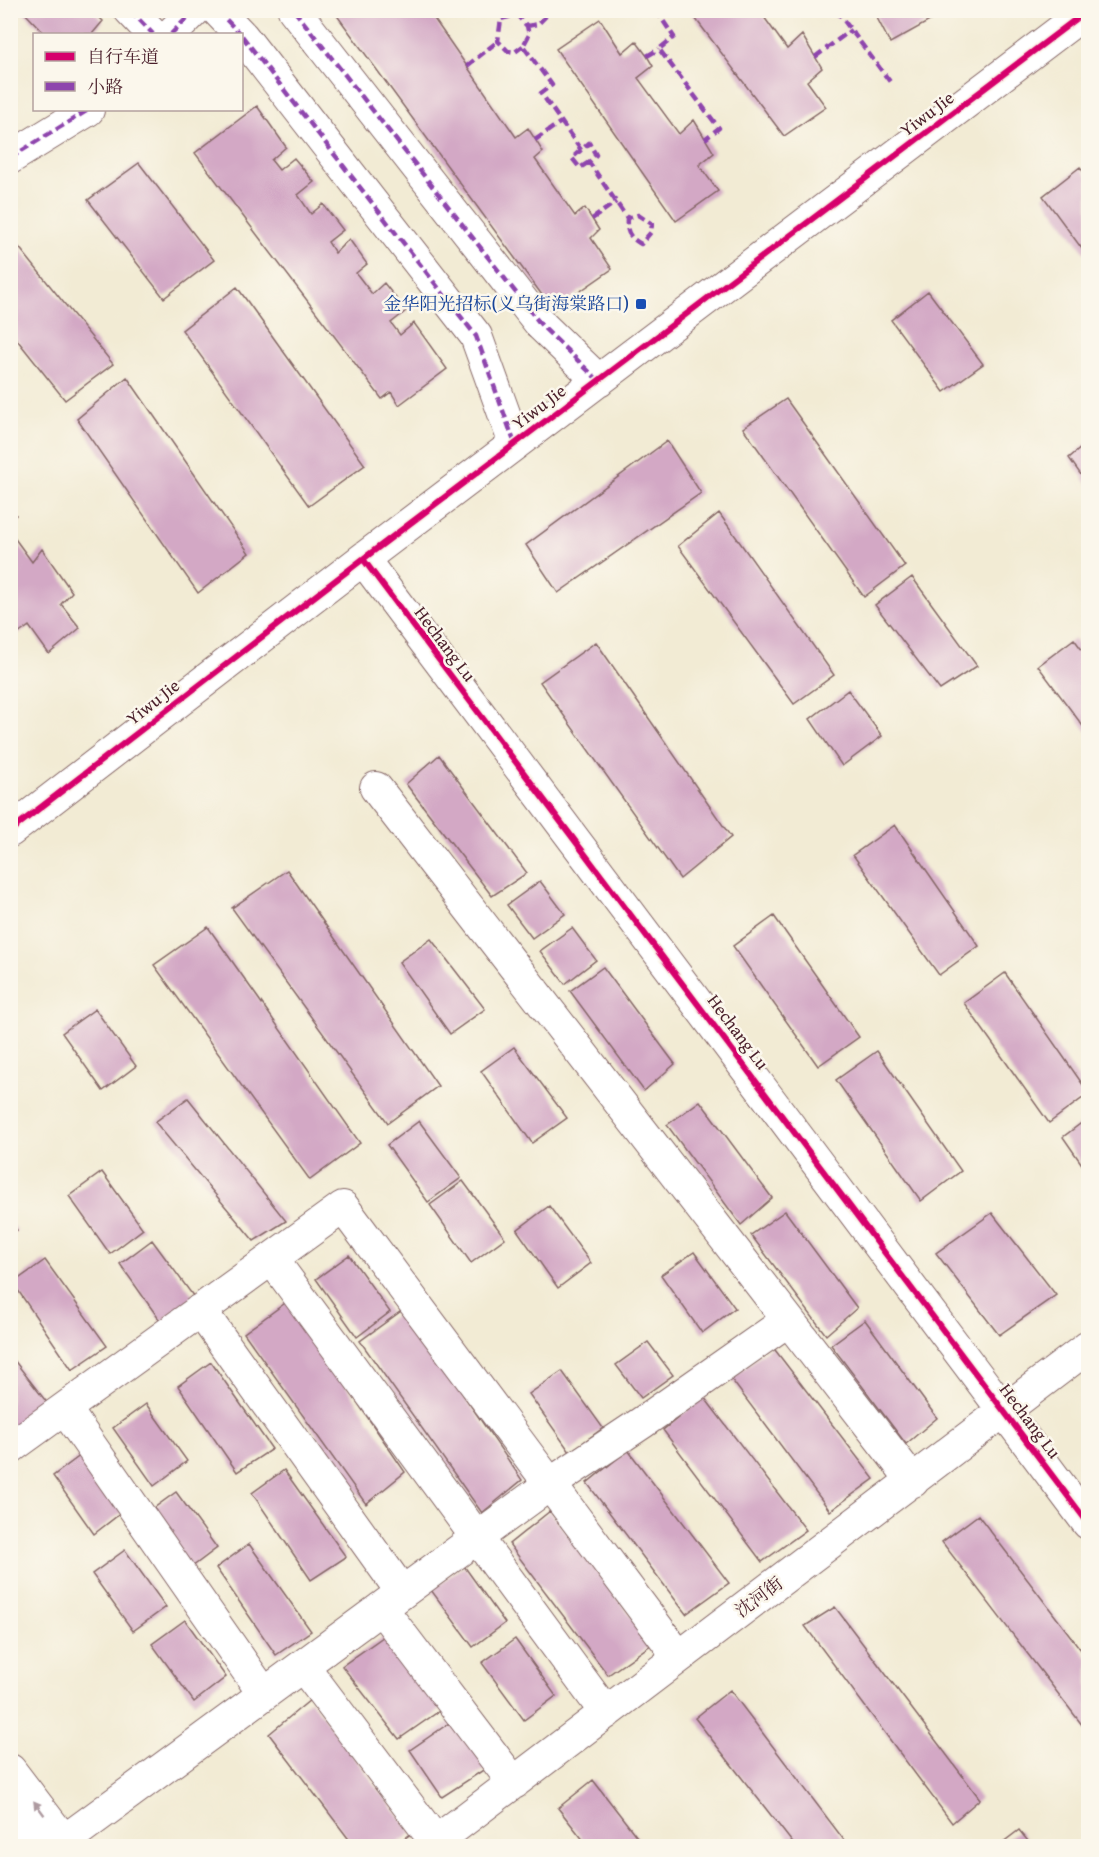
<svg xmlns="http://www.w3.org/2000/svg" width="1099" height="1857" viewBox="0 0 1099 1857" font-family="'Gentium Book Plus','Noto Serif SC',serif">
  <rect width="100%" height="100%" fill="#fbf7ec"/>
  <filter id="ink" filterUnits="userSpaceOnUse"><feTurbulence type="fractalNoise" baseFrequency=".0167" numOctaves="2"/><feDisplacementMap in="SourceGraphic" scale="12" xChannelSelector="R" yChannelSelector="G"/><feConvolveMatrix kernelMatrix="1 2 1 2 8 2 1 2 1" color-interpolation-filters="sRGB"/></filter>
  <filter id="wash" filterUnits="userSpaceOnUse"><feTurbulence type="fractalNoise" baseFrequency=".008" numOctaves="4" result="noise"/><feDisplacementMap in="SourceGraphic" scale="24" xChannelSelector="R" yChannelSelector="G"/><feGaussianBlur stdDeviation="1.35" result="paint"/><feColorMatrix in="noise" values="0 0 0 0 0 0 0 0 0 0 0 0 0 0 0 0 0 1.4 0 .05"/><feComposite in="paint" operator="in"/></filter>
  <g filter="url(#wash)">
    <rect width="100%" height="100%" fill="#f2ebd4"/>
    <g id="blocks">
      <path fill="#d3a8c5" d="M22,10H92L103,21L92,34H45Z
        M333,10H428L516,137L528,128L543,152L535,159L575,216L585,208L599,230L591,238L612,269L553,310Z
        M689,10H759L787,49L802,35L822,68L807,81L826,107L784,136Z
        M873,10H931L935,18L890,43Z
        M600,19L622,53L636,41L647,56L653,66L638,78L679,134L694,120L714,153L699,165L718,191L676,221L556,49Z
        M257,106L286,147L271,160L279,170L294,158L314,182L298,195L311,214L323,204L343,230L328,242L335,253L349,239L367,264L356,273L372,294L384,283L406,311L391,323L400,335L414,323L447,369L399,405L391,392L382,399L195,153Z
        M139,163L214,260L164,298L88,200Z
        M1080,167L1088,178V257L1043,196Z
        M10,236L113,364L65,400L10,331Z
        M237,287L365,465L309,506L182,330Z
        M928,291L983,364L944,392L891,320Z
        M127,377L249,553L198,593L77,419Z
        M786,399L905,566L864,597L743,428Z
        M667,441L701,493L558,593L526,545Z
        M1088,442V485L1069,458Z
        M10,508L16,515L10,521Z
        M719,513L834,675L794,704L678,546Z
        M10,532L32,562L42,549L72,592L61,604L80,628L49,654L29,626L18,634L10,622Z
        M912,577L977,666L940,690L875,605Z
        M1074,639L1088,658V733L1038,666Z
        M596,642L731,837L680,879L540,682Z
        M848,690L882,736L842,766L810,719Z
        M439,755L527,873L492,896L406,784Z
        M895,825L979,946L939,975L853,855Z
        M287,870L438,1086L388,1123L232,908Z
        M540,881L565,914L532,938L507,905Z
        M774,916L859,1037L818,1066L733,946Z
        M208,927L360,1143L310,1180L154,965Z
        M572,928L596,960L565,984L540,951Z
        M431,939L485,1009L450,1034L399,962Z
        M603,967L675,1064L644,1091L570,991Z
        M1005,973L1088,1092V1094L1049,1123L964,1003Z
        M95,1009L136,1066L103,1091L62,1033Z
        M514,1047L567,1118L532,1143L481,1071Z
        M877,1051L961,1171L921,1201L836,1080Z
        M188,1098L286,1221L254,1241L155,1122Z
        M700,1101L772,1198L741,1225L667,1125Z
        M1088,1118V1173L1063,1137Z
        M419,1121L461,1178L428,1202L387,1145Z
        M102,1172L143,1229L110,1254L69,1196Z
        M463,1181L505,1238L471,1263L430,1205Z
        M549,1206L591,1263L558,1288L517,1230Z
        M785,1211L857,1308L826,1335L751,1235Z
        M992,1213L1056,1295L999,1335L936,1253Z
        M10,1222L17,1230L10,1235Z
        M152,1240L194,1297L161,1322L120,1264Z
        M694,1252L735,1308L702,1333L661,1275Z
        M349,1255L390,1312L357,1337L316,1279Z
        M45,1260L107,1346L72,1370L13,1283Z
        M288,1301L405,1472L366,1504L244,1333Z
        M404,1309L522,1480L482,1513L360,1341Z
        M865,1320L937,1418L906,1444L831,1345Z
        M648,1342L673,1375L641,1398L616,1365Z
        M772,1346L874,1479L830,1511L731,1379Z
        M10,1355L52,1409L10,1438Z
        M211,1362L272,1449L237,1472L178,1386Z
        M562,1371L603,1428L570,1452L529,1394Z
        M704,1397L806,1530L762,1562L663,1430Z
        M146,1404L187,1461L154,1486L113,1428Z
        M628,1450L729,1583L686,1614L587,1483Z
        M85,1452L126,1509L94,1534L53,1476Z
        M284,1470L346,1557L311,1580L252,1493Z
        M176,1492L217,1548L184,1573L143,1516Z
        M550,1511L652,1644L608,1675L509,1544Z
        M978,1515L1088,1659V1729L1086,1730L942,1542Z
        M249,1544L311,1631L276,1655L216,1568Z
        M125,1550L166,1607L133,1631L92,1574Z
        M464,1566L505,1623L473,1647L431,1590Z
        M835,1607L980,1799L952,1823L805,1626Z
        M185,1620L226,1677L194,1702L152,1644Z
        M390,1632L442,1709L399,1739L342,1666Z
        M515,1639L556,1696L524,1720L482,1663Z
        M730,1690L844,1840L835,1846H795L695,1718Z
        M310,1700L412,1833L394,1846H354L269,1734Z
        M458,1717L488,1767L442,1797L410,1750Z
        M593,1780L644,1846H588L558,1808Z
        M1019,1830L1032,1846H998Z"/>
    </g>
  </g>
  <g filter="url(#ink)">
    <use href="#blocks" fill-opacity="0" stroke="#856666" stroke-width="1.5"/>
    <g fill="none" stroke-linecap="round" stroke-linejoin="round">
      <g stroke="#856666" stroke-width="34">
        <path id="minor" d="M130,10L153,34
          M217,10L240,34
          M294,10L542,326L599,381
          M171,34L195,10
          M242,36L476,336L515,444
          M10,158L88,110
          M363,559L1088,1523
          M376,788L913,1481
          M10,831L363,559L1088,10
          M272,1259L606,1713
          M200,1310L402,1592
          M65,1409L264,1694
          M10,1448L343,1207L679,1657
          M381,1608L514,1783
          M303,1666L436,1842
          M10,1770L68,1846
          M10,1818L32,1846
          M64,1841L550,1484L643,1422L787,1321
          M430,1846L1088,1347"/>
      </g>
      <use href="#minor" stroke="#fff" stroke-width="32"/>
      <path stroke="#8e44ad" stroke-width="4.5" stroke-dasharray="9 4.5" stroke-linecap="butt" d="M130,10L153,34
        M217,10L240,34
        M294,10L542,326L599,381
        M656,10L674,37L659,49L719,128L705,139
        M843,10L839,14L891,83
        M527,26L538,24L552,10
        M171,34L195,10
        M242,36L476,336L515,444
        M523,46L515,52L508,51L498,41L501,19L517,15L527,26L529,35L523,46L552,85L541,93L581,150
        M647,56L659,49
        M815,57L851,30
        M467,66L498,41
        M535,140L561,122
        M10,158L88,110
        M589,162L580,168L572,158L589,143L596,155L589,162L627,218C626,232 629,237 641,244L651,232L652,224L638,215L627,218
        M592,219L616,202"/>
      <g stroke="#fbf7ec" stroke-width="10">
        <path id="cycleway" d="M363,559L1088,1523
          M10,831L363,559L1088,10"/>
      </g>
      <use href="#cycleway" stroke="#d6006c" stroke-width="6"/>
    </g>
    <defs><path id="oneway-solid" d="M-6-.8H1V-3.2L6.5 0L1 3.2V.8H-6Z" transform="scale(1.5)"/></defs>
    <use fill="#ae9aa0" href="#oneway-solid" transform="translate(39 1808) rotate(-127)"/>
  </g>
  <rect fill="#1a4fb4" stroke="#fbf7ec" stroke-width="2" x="635" y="298" width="12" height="12" rx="3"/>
  <g text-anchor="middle" stroke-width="5" stroke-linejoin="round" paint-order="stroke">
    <g font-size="18" fill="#4a1f2b" stroke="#fbf7ec">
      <text transform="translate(927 114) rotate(-37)" y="6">Yiwu Jie</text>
      <text transform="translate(539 407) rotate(-37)" y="6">Yiwu Jie</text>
      <text transform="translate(445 644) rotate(53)" y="6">Hechang Lu</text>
      <text transform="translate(153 702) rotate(-38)" y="6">Yiwu Jie</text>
      <text transform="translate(738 1032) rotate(53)" y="6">Hechang Lu</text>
      <text transform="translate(1030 1421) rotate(53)" y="6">Hechang Lu</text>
      <text transform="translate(759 1597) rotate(-37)" y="6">沈河街</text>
    </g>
    <g font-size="18" fill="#164399" stroke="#fbf7ec" text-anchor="end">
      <text x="629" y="310">金华阳光招标(义乌街海棠路口)</text>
    </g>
  </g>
  <rect width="1099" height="1857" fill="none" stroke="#fbf7ec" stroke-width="36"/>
  <rect x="33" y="33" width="210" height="78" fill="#fbf7ec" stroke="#b4a19f" stroke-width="1.5"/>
  <rect x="45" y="52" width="30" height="9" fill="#d6006c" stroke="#b4a19f" stroke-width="1.5"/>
  <text x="87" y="63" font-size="18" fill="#4a1f2b">自行车道</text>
  <rect x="45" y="82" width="30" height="9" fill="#8e44ad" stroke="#b4a19f" stroke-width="1.5"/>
  <text x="87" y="93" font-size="18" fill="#4a1f2b">小路</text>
</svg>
